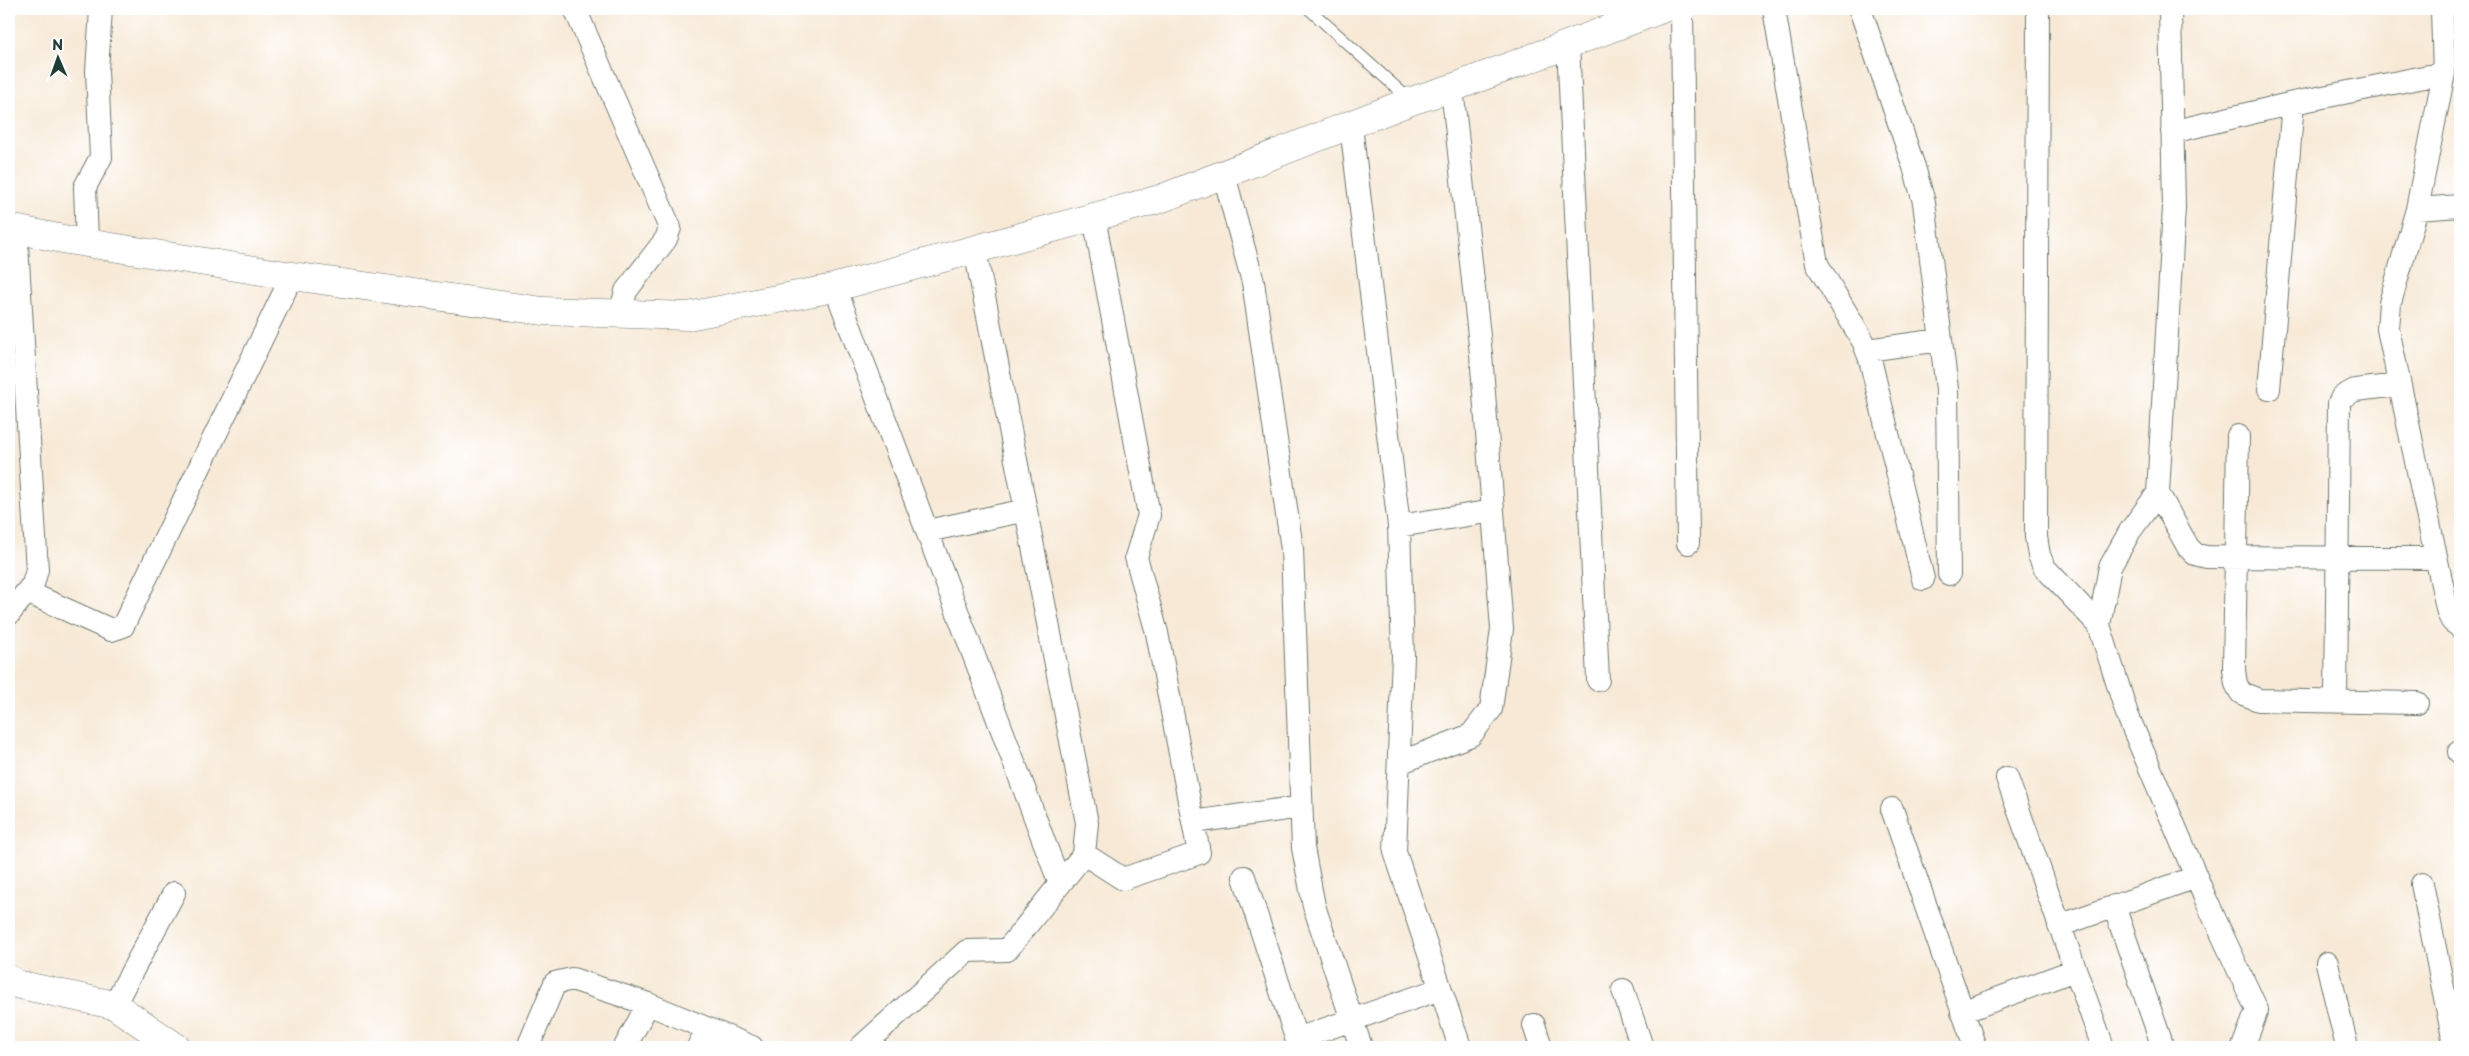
<svg xmlns="http://www.w3.org/2000/svg" width="2469" height="1056" viewBox="0 0 2469 1056" font-family="'Playpen Sans',sans-serif">
  <rect width="100%" height="100%" fill="#fff"/>
  <filter id="ink" filterUnits="userSpaceOnUse"><feTurbulence type="fractalNoise" baseFrequency=".02" numOctaves="2"/><feDisplacementMap in="SourceGraphic" scale="10" xChannelSelector="R" yChannelSelector="G"/><feConvolveMatrix kernelMatrix="1 2 1 2 8 2 1 2 1" color-interpolation-filters="sRGB"/></filter>
  <filter id="wash" filterUnits="userSpaceOnUse"><feTurbulence type="fractalNoise" baseFrequency=".0096" numOctaves="4" result="noise"/><feDisplacementMap in="SourceGraphic" scale="20" xChannelSelector="R" yChannelSelector="G"/><feGaussianBlur stdDeviation="1.12" result="paint"/><feColorMatrix in="noise" values="0 0 0 0 0 0 0 0 0 0 0 0 0 0 0 0 0 1.4 0 .05"/><feComposite in="paint" operator="in"/></filter>
  <g filter="url(#wash)">
    <rect width="100%" height="100%" fill="#f7e9d6"/>
  </g>
  <g filter="url(#ink)">
    <g fill="none" stroke-linecap="round" stroke-linejoin="round">
      <g stroke="#6b796d" stroke-width="13">
        <path id="service" d="M1309,9L1410,100"/>
      </g>
      <g stroke="#6b796d" stroke-width="24">
        <path id="minor" d="M575,9L670,228L666,239L626,291L620,314
          M1682,9L1688,543
          M1774,9L1817,264L1863,341L1870,359L1923,579
          M1860,9L1914,167L1924,202L1947,389L1949,574
          M2038,9L2036,537L2039,555L2044,567L2099,625
          M2170,9L2174,207L2158,493L2130,531L2110,567L2099,625L2127,714L2206,900L2257,1010L2243,1047
          M2442,9L2444,73L2417,209L2390,303L2388,329L2448,613L2452,621L2460,627
          M1568,44L1598,680
          M1351,126L1399,526L1403,657L1395,852L1460,1047
          M2172,132L2293,103L2444,73
          M1224,175L1253,282L1292,549L1303,848L1314,906L1361,1047
          M2417,209L2460,206
          M87,242L85,187L101,157L97,71L101,9
          M835,287L1060,884
          M1867,350L1941,340
          M2269,389L2293,103
          M2238,436L2234,670L2236,684L2241,693L2259,700L2417,703
          M2158,493L2188,547L2195,554L2206,557L2436,558
          M1399,526L1493,511
          M927,531L1026,510
          M27,592L111,630L123,626L292,276
          M9,614L33,584L37,570L16,229
          M2336,701L2339,403L2342,397L2355,390L2399,385
          M2459,752H2460
          M1399,763L1471,735L1491,709L1502,629L1481,354L1452,88
          M2007,778L2103,1047
          M1892,809L1975,1047
          M1193,822L1301,807
          M1084,854L1123,879L1199,853L1157,633L1136,557L1149,515L1094,217
          M1244,877L1299,1047
          M2422,884L2455,1047
          M2114,906L2163,1047
          M2059,926L2196,877
          M2327,963L2347,1047
          M1623,990L1642,1047
          M114,1005L174,893
          M1962,1012L2075,970
          M1534,1025L1541,1047
          M1297,1039L1440,989
          M528,1047L555,983L572,979L648,1004L752,1047
          M625,1047L648,1004
          M698,1047L707,1029
          M861,1047L967,951L1007,950L1084,854L1087,823L975,250"/>
      </g>
      <g stroke="#6b796d" stroke-width="29">
        <path id="secondary" d="M9,228L68,240L292,276L543,311L688,316L829,289L1160,199L1411,101L1452,88L1662,9"/>
      </g>
      <g stroke="#6b796d" stroke-width="29">
        <path id="primary" d="M9,979L16,984L114,1005L176,1047"/>
      </g>
      <use href="#service" stroke="#fff" stroke-width="11"/>
      <use href="#minor" stroke="#fff" stroke-width="22"/>
      <use href="#secondary" stroke="#fff" stroke-width="28"/>
      <use href="#primary" stroke="#fff" stroke-width="28"/>
    </g>
  </g>
  <rect width="2469" height="1056" fill="none" stroke="#fff" stroke-width="30"/>
  <g transform="translate(58 58) rotate(358)" stroke="#ffffff" stroke-width="4" paint-order="stroke">
  <path d="M0-4L9 19L0 12L-9 19Z" fill="#1f3d34"/>
  <text y="-8" font-size="14" font-weight="bold" text-anchor="middle" fill="#1f3d34">N</text>
  </g>
</svg>
